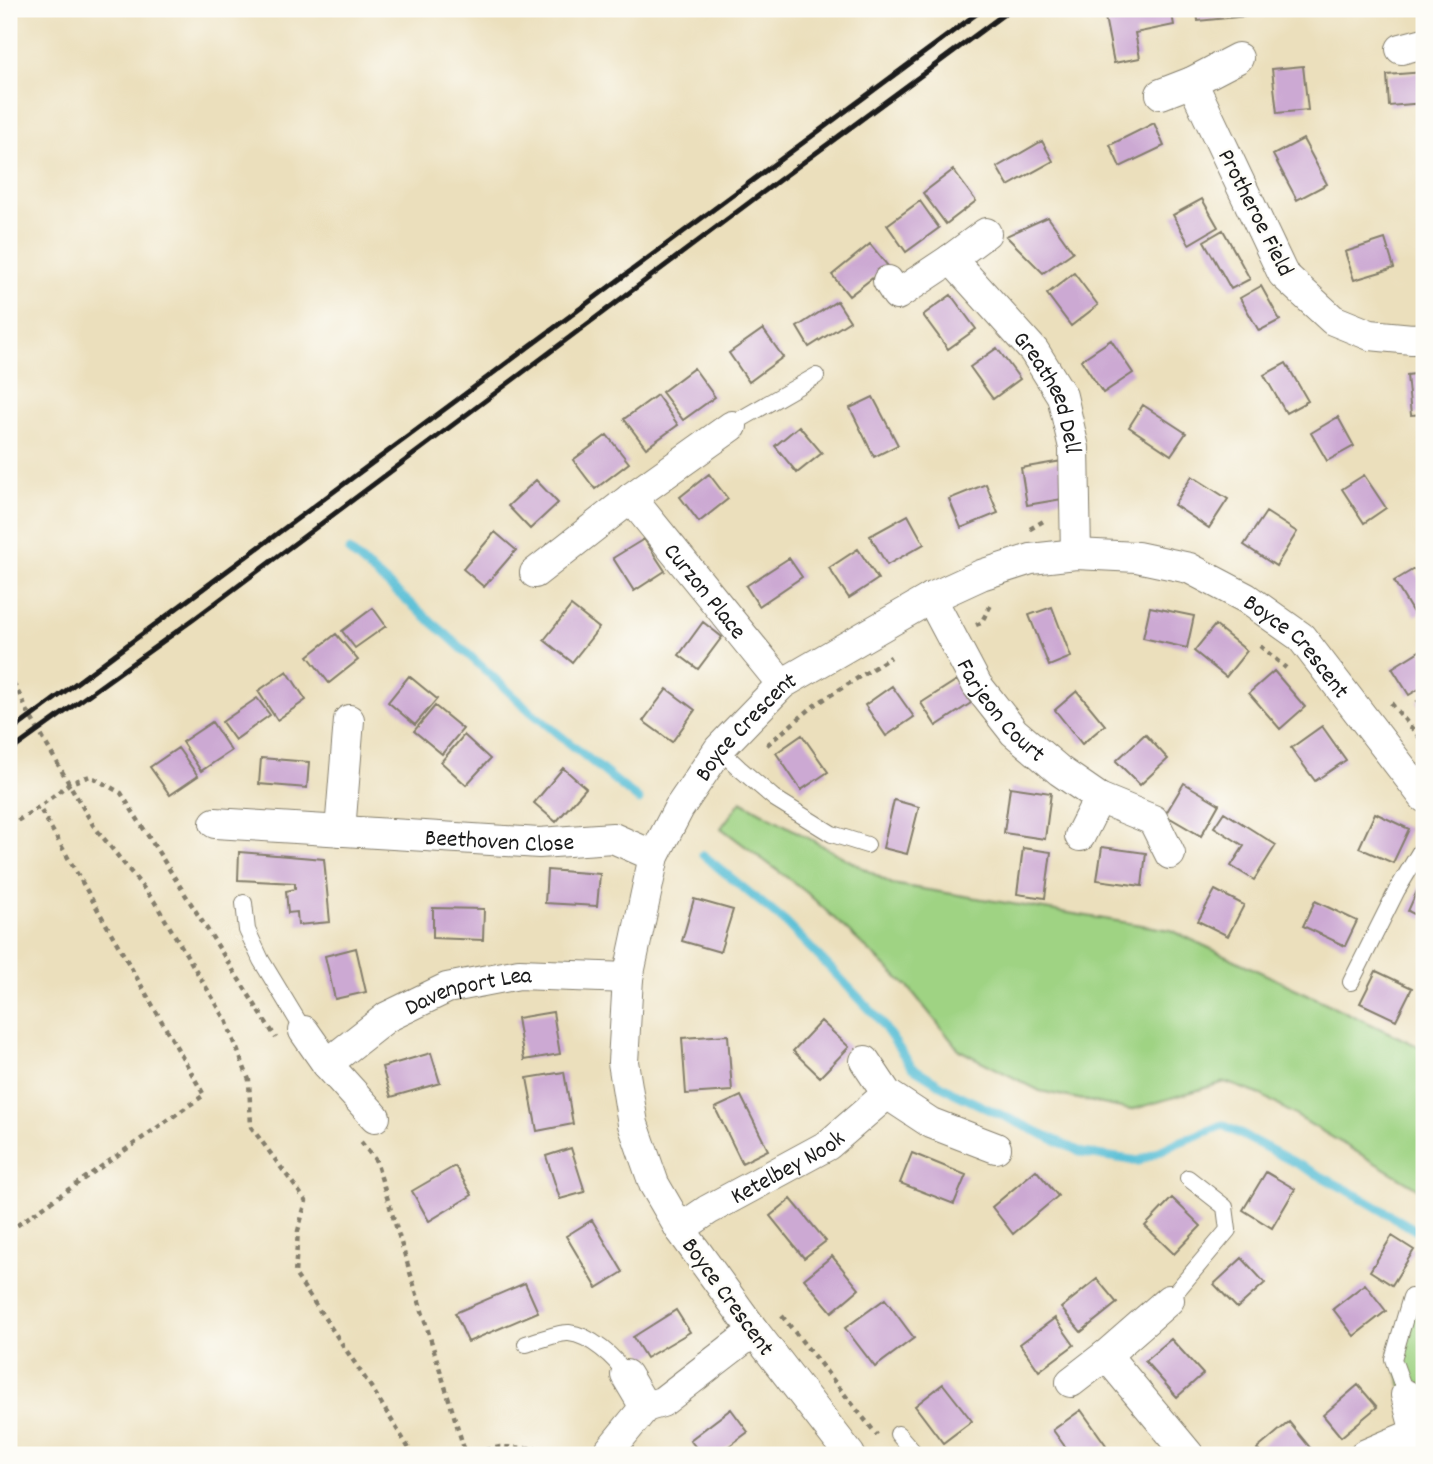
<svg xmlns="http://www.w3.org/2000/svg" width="1433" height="1464" viewBox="0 0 1433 1464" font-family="Dekko,sans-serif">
  <rect width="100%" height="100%" fill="#fdfcf7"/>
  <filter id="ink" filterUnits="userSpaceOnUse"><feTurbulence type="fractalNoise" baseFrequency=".0143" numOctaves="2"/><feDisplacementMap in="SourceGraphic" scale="14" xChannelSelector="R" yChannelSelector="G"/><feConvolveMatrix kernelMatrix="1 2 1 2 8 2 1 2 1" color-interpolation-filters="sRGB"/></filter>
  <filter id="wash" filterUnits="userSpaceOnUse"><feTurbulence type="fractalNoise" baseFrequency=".00686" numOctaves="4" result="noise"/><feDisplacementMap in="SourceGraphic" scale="28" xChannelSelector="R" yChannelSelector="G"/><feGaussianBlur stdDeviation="1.57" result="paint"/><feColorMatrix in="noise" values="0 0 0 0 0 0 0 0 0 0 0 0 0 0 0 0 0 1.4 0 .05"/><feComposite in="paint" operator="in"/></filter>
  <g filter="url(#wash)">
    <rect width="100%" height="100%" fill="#ebdfbc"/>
    <path fill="#9fd383" stroke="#5e7850" stroke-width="2" d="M741,801L892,884L1171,930L1424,1049V1192L1261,1095L1225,1082L1131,1110L1040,1091L959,1050L910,989L806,892L721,828Z
      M1424,1286V1453L1393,1359L1411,1297Z"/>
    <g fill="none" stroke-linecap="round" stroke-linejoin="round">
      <path stroke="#57bed5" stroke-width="9" d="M349,551L447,635L530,711L639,800
        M703,855L785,922L835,973L878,1018L912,1067L954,1093L1083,1153L1139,1161L1174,1144L1223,1125L1351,1192L1424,1235"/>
    </g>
    <g id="blocks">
      <path fill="#cca9d3" d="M1119,9H1171L1174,25L1135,33L1140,58L1114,63L1104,12Z
        M1197,9H1267V14L1198,21Z
        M1338,9H1369V11L1339,15Z
        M1303,66L1308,110L1277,113L1272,69Z
        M1424,72V103L1389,106L1387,75Z
        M1154,123L1164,146L1120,167L1110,145Z
        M1303,139L1327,184L1297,200L1273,155Z
        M1042,141L1053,161L1008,186L997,167Z
        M953,170L976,201L946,224L923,193Z
        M1202,199L1218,227L1189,244L1173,215Z
        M920,201L939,228L906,252L887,225Z
        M1048,217L1073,252L1043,273L1006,236Z
        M1223,230L1250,279L1231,289L1204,241Z
        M1385,239L1394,268L1354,280L1345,252Z
        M870,244L888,266L849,296L832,275Z
        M1074,273L1098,305L1071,326L1047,294Z
        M1261,286L1280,320L1259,331L1240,298Z
        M951,295L976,329L948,349L923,315Z
        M837,301L850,321L809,347L797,327Z
        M763,329L783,357L749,382L729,353Z
        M1111,340L1133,373L1103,393L1081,360Z
        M997,348L1020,379L993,399L970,367Z
        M1286,363L1308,401L1286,413L1264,375Z
        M694,368L715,397L683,420L662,392Z
        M1424,373V414L1411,415L1407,375Z
        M657,395L678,425L646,448L624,419Z
        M873,397L898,445L874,457L850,408Z
        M1143,405L1186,433L1171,455L1129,427Z
        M1338,417L1354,446L1327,461L1311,433Z
        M799,426L822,453L797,473L775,446Z
        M607,435L629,463L595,489L573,460Z
        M1062,461L1068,498L1027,505L1021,468Z
        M709,474L728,499L699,522L680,497Z
        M1364,475L1386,508L1364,523L1342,489Z
        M1192,476L1228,499L1209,528L1174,505Z
        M536,480L558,503L530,529L508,506Z
        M986,484L998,513L961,528L949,499Z
        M1266,512L1297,532L1276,566L1244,545Z
        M908,515L924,544L887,565L870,536Z
        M495,532L516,550L484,587L463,569Z
        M644,539L665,571L634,591L613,558Z
        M858,549L878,579L849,598L829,568Z
        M789,558L802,577L759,606L746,586Z
        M1414,569L1424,585V610L1415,616L1394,581Z
        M571,606L599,628L572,662L544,640Z
        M1052,607L1071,657L1049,666L1029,615Z
        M1150,607L1194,616L1187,648L1143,638Z
        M373,608L386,626L355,648L342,631Z
        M703,622L722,637L698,669L679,655Z
        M1215,625L1247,651L1226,677L1194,651Z
        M336,634L358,660L329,683L308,656Z
        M1421,650L1424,655V686L1409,695L1392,668Z
        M287,671L306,700L277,720L258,691Z
        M1274,671L1305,707L1280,729L1249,693Z
        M409,676L437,699L415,725L388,702Z
        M957,680L971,703L936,726L921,703Z
        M892,686L914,717L886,736L865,705Z
        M667,689L695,710L672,742L643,721Z
        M1077,691L1105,725L1082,744L1055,710Z
        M1424,697V712L1417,701Z
        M257,698L270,715L235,740L222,722Z
        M435,706L463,729L442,754L414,731Z
        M212,722L231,751L201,771L182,742Z
        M1322,726L1346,760L1315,781L1291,748Z
        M1145,734L1168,759L1140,785L1116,761Z
        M464,735L490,759L466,785L441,762Z
        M802,735L828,772L801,790L776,753Z
        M178,748L198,776L170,795L150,767Z
        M261,758L309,762L307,788L259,784Z
        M563,768L586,788L556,822L534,803Z
        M1184,783L1219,804L1201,836L1165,815Z
        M1010,787L1051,793L1045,839L1004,833Z
        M894,800L919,807L907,854L883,848Z
        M1224,812L1276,845L1254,880L1231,866L1244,846L1214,827Z
        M1375,813L1409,829L1393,863L1359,848Z
        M1102,847L1146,853L1142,886L1097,880Z
        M1023,848L1051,852L1045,898L1017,894Z
        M239,852L324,859L330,922L298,925L297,912L288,913L286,891L295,889V883L238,880Z
        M547,870L600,874L597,906L545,903Z
        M1422,880L1424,881V919L1408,911Z
        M1215,890L1244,905L1228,936L1198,921Z
        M694,899L733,910L720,952L682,941Z
        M1315,901L1357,921L1345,946L1303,926Z
        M433,908L484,909L483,940L433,938Z
        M356,948L366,992L335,999L325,956Z
        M1376,971L1412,988L1396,1020L1360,1003Z
        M553,1012L560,1054L524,1060L517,1018Z
        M821,1021L849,1047L820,1077L793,1051Z
        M728,1035L732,1091L686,1094L682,1038Z
        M431,1053L440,1083L391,1097L382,1067Z
        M564,1072L573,1124L537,1131L527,1078Z
        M741,1096L768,1150L742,1163L715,1108Z
        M571,1148L585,1192L560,1199L546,1156Z
        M912,1153L966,1175L954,1204L900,1183Z
        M455,1166L472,1195L429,1221L412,1191Z
        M1036,1170L1058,1196L1013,1234L992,1207Z
        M1266,1172L1295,1189L1272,1228L1243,1210Z
        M1172,1198L1201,1226L1174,1254L1145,1226Z
        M791,1199L826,1241L804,1258L770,1216Z
        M592,1220L623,1272L597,1288L566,1236Z
        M1392,1236L1414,1250L1392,1285L1370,1271Z
        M832,1256L859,1289L832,1312L804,1279Z
        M1242,1258L1265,1283L1237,1308L1214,1284Z
        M1097,1279L1117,1303L1081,1332L1061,1308Z
        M525,1283L538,1312L468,1342L455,1313Z
        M1365,1284L1386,1311L1354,1336L1333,1309Z
        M885,1299L914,1338L875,1367L845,1328Z
        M676,1310L690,1332L646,1358L633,1337Z
        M1055,1318L1074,1345L1039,1371L1020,1344Z
        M1171,1339L1203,1374L1177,1397L1145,1361Z
        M943,1384L972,1421L943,1443L915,1406Z
        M1358,1385L1377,1407L1341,1437L1323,1415Z
        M731,1409L748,1432L717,1455H702L690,1440Z
        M1081,1410L1106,1445L1092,1455H1071L1053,1430Z
        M1289,1422L1312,1450L1306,1455H1262L1257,1449Z"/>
    </g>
  </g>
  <g filter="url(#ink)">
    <use href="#blocks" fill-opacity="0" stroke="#847e6c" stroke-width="2"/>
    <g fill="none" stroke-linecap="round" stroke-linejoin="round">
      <g stroke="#847e6c" stroke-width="18">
        <path id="lane" d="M732,426L741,419L816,376
          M719,749L739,768L774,798L832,834L867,845
          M244,903L247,930L261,960L304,1031
          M1351,982L1397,890L1424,845
          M1169,1300L1228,1230L1225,1207L1188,1178
          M526,1344C537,1341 559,1332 569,1333C590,1335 616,1358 626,1375
          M1406,1395L1393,1359L1411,1297
          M898,1434L916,1455"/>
      </g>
      <g stroke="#847e6c" stroke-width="32">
        <g id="street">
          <path d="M1401,49L1424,43"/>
          <path d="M1192,82L1283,274L1333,320L1370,335L1412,339L1424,338"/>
          <path d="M1161,94L1192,82L1238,58"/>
          <path id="s1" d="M951,259L1034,351L1062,396L1074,448L1076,554"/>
          <path d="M888,281L897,295L951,259L986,233"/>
          <path id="s2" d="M631,498L782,684"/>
          <path d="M535,573L631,498L732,426"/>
          <path id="s3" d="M931,598L977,685L1014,732L1060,771L1099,798L1153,820L1170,854"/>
          <path id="s4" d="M215,823L539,843L613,838L654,856"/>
          <path d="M340,831L349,720"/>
          <path d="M1080,836L1099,798"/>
          <path d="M304,1031L327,1064L375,1117"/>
          <path d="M865,1061L887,1094"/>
          <path id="s5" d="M327,1064L387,1017L447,988L519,974L628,978"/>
          <path id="s6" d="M680,1229L708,1210L828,1145L887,1094L931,1123L996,1148"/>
          <path d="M1169,1300L1106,1355L1189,1455"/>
          <path d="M626,1375L645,1407"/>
          <path d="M1071,1382L1106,1355"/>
          <path d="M1406,1395L1416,1433L1424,1453"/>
          <path d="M610,1450L645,1407L662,1402L754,1331"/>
          <path id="s7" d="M850,1455L754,1331L680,1229L654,1184L633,1124L623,1062L628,978L654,856L679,808L719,749L782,684L931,598L981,575L1031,559L1076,554L1137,557L1189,568L1246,598L1301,637L1424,797"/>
          <path d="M1364,1455L1416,1433"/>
        </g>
      </g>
      <path stroke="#847e6c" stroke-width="4.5" stroke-dasharray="5 5" stroke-linecap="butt" d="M1030,529L1047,519
        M976,625L981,623L991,605L994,603
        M1260,646L1286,668
        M9,674L30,716L93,825L154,901L226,1020L249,1080L251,1127L306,1201L298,1231L295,1274L373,1390L413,1455
        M1391,703L1424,743
        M767,745L815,705L891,657
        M9,826L39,807L70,783L90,776L121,793L276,1038
        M361,1142L376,1161L466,1455
        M9,1231L204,1095L39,807
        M782,1316L877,1435
        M9,1447L10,1455
        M466,1454L500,1447L583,1450"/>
      <use href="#lane" stroke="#fff" stroke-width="16"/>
      <use href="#street" stroke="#fff" stroke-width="30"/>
      <path stroke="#1c1c1c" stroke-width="5" d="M9,733L983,9
        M9,752L194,619L778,181L1011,9"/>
    </g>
  </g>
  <g text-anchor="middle" stroke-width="5" stroke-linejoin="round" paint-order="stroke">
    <g font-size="24" fill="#1c1c1c" stroke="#fdfcf7">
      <text transform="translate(1257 212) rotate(63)" y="8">Protheroe Field</text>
      <text dy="8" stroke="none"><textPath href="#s1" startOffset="168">Greatheed Dell</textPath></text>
      <text dy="8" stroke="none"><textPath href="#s2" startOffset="119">Curzon Place</textPath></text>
      <text dy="8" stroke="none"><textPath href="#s7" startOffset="1460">Boyce Crescent</textPath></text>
      <text dy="8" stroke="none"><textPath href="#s3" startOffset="133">Farjeon Court</textPath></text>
      <text dy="8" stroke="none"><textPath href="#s7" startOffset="830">Boyce Crescent</textPath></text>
      <text dy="8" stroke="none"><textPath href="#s4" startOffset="285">Beethoven Close</textPath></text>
      <text dy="8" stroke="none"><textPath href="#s5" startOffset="163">Davenport Lea</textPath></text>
      <text dy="8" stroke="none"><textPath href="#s6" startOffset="124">Ketelbey Nook</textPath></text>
      <text transform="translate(729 1296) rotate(54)" y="8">Boyce Crescent</text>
    </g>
  </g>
  <rect width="1433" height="1464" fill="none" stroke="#fdfcf7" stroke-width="35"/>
</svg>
